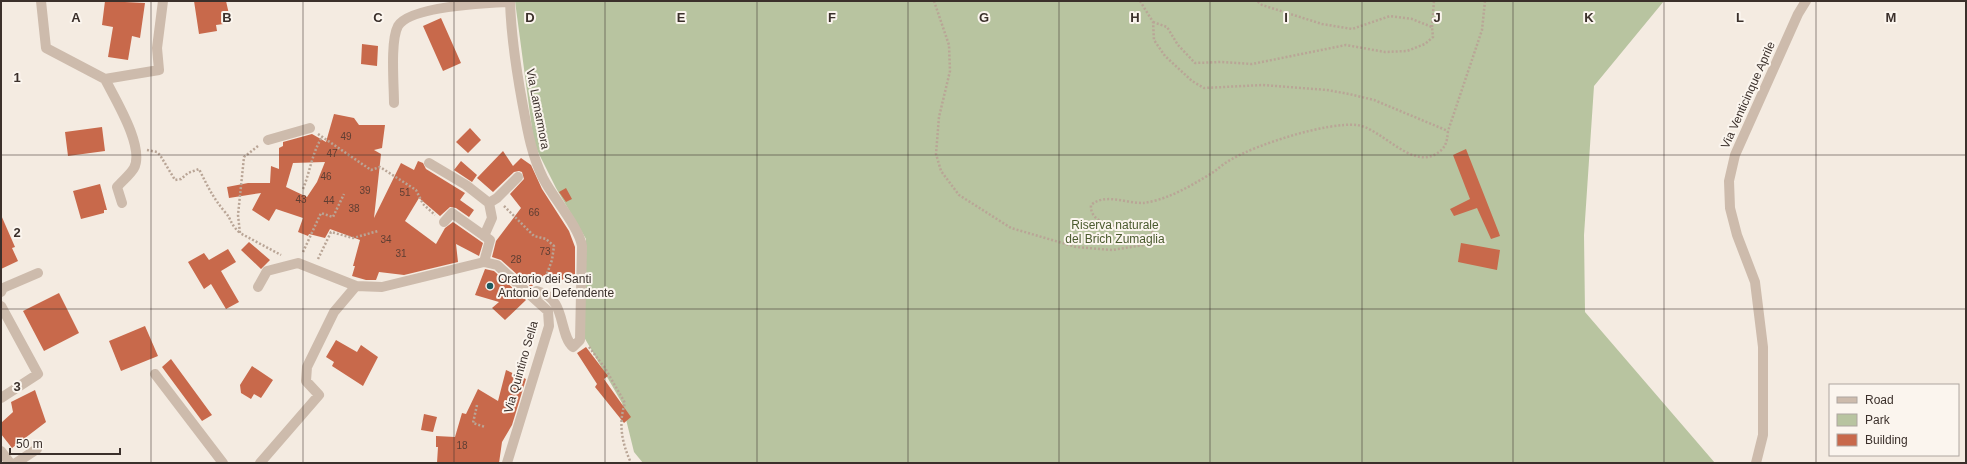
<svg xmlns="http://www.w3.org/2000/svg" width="1967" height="464" viewBox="0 0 1967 464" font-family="Arial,sans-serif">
  <rect width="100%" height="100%" fill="#f4ebe1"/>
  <path fill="#b8c4a0" d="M515,1H1664L1594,86L1584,235L1585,312L1715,463H643L634,452L622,403L584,337L586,239L556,188L534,144Z"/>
  <path fill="#c8694b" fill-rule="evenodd" d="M105,1L145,3L140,38L132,36L128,60L108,57L113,27L102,25Z
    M194,1H226L231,23L216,25L217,31L199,34Z
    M441,18L461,63L443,71L423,26Z
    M362,44L378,46L377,66L361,64Z
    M334,114L354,118L359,125H385L382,148L374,150L381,154L374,218L401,163L414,170L418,161L423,163L426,169L465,193L460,200L474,210L469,217L456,208L450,207L440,216L419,198L405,221L436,244L445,228L453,222L483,243L479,256L456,244L458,262L404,275L379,272L376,280H366L352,276L355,266H353L360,240L330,229L325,238L309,234L308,236L298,232L303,218L276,209L269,221L252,210L261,193L229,198L227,187L248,183H270L271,166L279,169V148L283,146V142L312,134L326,142ZM325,162L317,182L307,197L286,187L293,163Z
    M102,127L105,151L68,156L65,132Z
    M470,128L481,140L468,153L456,142Z
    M1466,149L1499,233L1500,236L1491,239L1477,208L1454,216L1450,209L1470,199L1453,155Z
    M503,151L513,166L521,158L531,165L542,189L569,231L575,247V283L544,275L531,287L501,260L492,257L496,241L521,208L510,194L524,179L522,172L519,171L514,172L493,192L477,178Z
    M461,161L477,175L472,182L454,170Z
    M100,184L107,210H104V213L81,219L73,191Z
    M566,188L572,199L566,202L559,192Z
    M1,215L15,247L12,248L18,261L1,269Z
    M249,242L270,260L261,269L241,250Z
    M1461,243L1500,250L1497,270L1458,262Z
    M228,249L236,262L221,271L239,302L226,309L211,284L204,289L188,262L204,253L209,260Z
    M485,269L494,271L526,300L505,320L492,308L499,302L475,295Z
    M59,293L79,333L44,351L23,311Z
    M145,326L158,356L121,371L109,341Z
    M336,340L357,352L361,345L378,357L363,386L332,366L334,362L326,357Z
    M586,347L608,376L604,379L631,417L624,423L595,387L597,384L577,353Z
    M171,359L212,415L202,421L162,367Z
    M252,366L273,380L261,398L254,394L251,399L241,393L240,385Z
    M506,370L526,379L512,425L502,442L499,463H437L438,447H436V436L455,437L462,413L466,414L478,389L498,401Z
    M35,390L46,422L12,448L1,434V423L13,412L11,402Z
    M424,414L437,417L433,432L421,430Z"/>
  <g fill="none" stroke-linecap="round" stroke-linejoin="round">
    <path stroke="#b9a596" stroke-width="2.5" stroke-dasharray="2 2" stroke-linecap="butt" d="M934,1L949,45L950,71L939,117L936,154L941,171L959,195L1011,228L1076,247L1112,250L1144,245L1153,239L1154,234L1150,230C1133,228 1089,229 1091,205C1105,193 1125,203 1143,203C1151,202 1162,199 1169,196C1184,190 1201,180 1215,171C1220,167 1226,162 1232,159C1258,144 1327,122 1357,125C1381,128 1411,169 1436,154C1446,148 1447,142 1448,131L1482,30L1485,1
      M1140,1L1153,22L1154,40L1165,56L1192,81L1204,88L1263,85L1327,90L1349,94L1374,100L1448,131
      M1153,22L1167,27L1178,45L1195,63L1221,62L1252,64L1346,45L1385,52L1407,51L1425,44L1433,37L1432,27L1412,19L1390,16L1352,29L1322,24L1262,5L1257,1
      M1432,27L1434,1
      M318,134L371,170L380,167L416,190L423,204L435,215
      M258,146L244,157L238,215L240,233L281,255
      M147,150L157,152L160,155L175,180L181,179L188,173L199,169C207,185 213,198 225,212C232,220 230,224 240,233
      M303,189C310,172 312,153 322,137
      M504,206L534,236L546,239L554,246L552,260L544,282
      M303,252L321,213L333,217L344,194
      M318,259L331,232L353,238L378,231
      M589,347L605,368L625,403C618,424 622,443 631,463
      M477,405L473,423L485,427"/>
    <path stroke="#cdbbac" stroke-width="10" d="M41,1L46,48L105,79L159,70L157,48L163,1
      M510,1C511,35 516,68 522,101C527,128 531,154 543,178C553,198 579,227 582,246L580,340L573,347C558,334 567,298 537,291L533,295
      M105,79C115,99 145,147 134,168C130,175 122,181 117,187L122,203
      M394,103C394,85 390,41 398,26C410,6 488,3 510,2
      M268,140L310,128
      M429,163L466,185L489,203L492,218L484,236
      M489,203L497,198L518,177
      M444,222L452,213L490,240L484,262
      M258,287L267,271L298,263L356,286L382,287L484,262L497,265L548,311L549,326L507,463
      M1,292L3,288L38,273
      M1,306L38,374L1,398
      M155,374L223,463
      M1,451L10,463
      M16,463L37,449
      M260,463L319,395L306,381L307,367L334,312L356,286
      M1756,463L1763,435V347L1755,282L1737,235L1730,208L1729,181L1735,155L1798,14L1806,1"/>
  </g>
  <path fill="none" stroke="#3b302b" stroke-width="1" stroke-opacity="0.55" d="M151,1V463M303,1V463M454,1V463M605,1V463M757,1V463M908,1V463M1059,1V463M1210,1V463M1362,1V463M1513,1V463M1664,1V463M1816,1V463M1,155H1966M1,309H1966"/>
  <circle fill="#1f5a5e" stroke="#fbf5ee" stroke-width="1.5" cx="490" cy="286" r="4"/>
  <g text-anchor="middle" stroke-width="4" stroke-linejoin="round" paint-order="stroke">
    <g font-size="10" fill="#5e3e33">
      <text x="346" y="140">49</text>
      <text x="332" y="157">47</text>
      <text x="326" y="180">46</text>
      <text x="365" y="194">39</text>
      <text x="405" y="196">51</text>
      <text x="301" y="203">43</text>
      <text x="329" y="204">44</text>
      <text x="354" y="212">38</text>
      <text x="534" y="216">66</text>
      <text x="386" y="243">34</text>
      <text x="545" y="255">73</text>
      <text x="401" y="257">31</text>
      <text x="516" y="263">28</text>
      <text x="462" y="449">18</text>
    </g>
    <g font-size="12" fill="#3b302b" stroke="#fbf5ee">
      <text transform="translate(1748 95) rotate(-66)" y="4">Via Venticinque Aprile</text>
      <text transform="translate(538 109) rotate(79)" y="4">Via Lamarmora</text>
      <text transform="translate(521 367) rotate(-74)" y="4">Via Quintino Sella</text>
    </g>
    <g font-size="12" fill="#4a5a2e" stroke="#fbf5ee">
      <text x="1115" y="229">Riserva naturale<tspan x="1115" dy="14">del Brich Zumaglia</tspan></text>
    </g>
    <g font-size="12" fill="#3b302b" stroke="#fbf5ee" text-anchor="start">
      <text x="498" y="283">Oratorio dei Santi<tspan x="498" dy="14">Antonio e Defendente</tspan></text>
    </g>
  </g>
  <g font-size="13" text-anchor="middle" font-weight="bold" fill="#3b302b" stroke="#fbf5ee" stroke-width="4" stroke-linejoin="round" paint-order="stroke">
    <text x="76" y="22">A</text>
    <text x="227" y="22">B</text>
    <text x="378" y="22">C</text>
    <text x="530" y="22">D</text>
    <text x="681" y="22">E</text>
    <text x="832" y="22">F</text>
    <text x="984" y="22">G</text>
    <text x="1135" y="22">H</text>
    <text x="1286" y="22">I</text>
    <text x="1437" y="22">J</text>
    <text x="1589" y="22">K</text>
    <text x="1740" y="22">L</text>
    <text x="1891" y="22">M</text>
    <text x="17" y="82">1</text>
    <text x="17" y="237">2</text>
    <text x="17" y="391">3</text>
  </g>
  <rect width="1967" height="464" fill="none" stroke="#3b302b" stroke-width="4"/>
  <rect x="1829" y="384" width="130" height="72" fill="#fbf5ee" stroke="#aea6a0"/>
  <rect x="1837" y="397" width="20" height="6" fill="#cdbbac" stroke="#aea6a0"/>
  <text x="1865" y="404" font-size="12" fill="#3b302b">Road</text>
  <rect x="1837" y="414" width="20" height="12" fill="#b8c4a0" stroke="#aea6a0"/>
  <text x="1865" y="424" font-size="12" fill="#3b302b">Park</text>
  <rect x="1837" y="434" width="20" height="12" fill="#c8694b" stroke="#aea6a0"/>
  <text x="1865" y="444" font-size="12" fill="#3b302b">Building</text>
  <path d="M10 448v6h110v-6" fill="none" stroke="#3b302b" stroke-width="2"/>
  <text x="16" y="448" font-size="12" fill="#3b302b" stroke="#fbf5ee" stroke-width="3" paint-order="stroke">50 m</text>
</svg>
